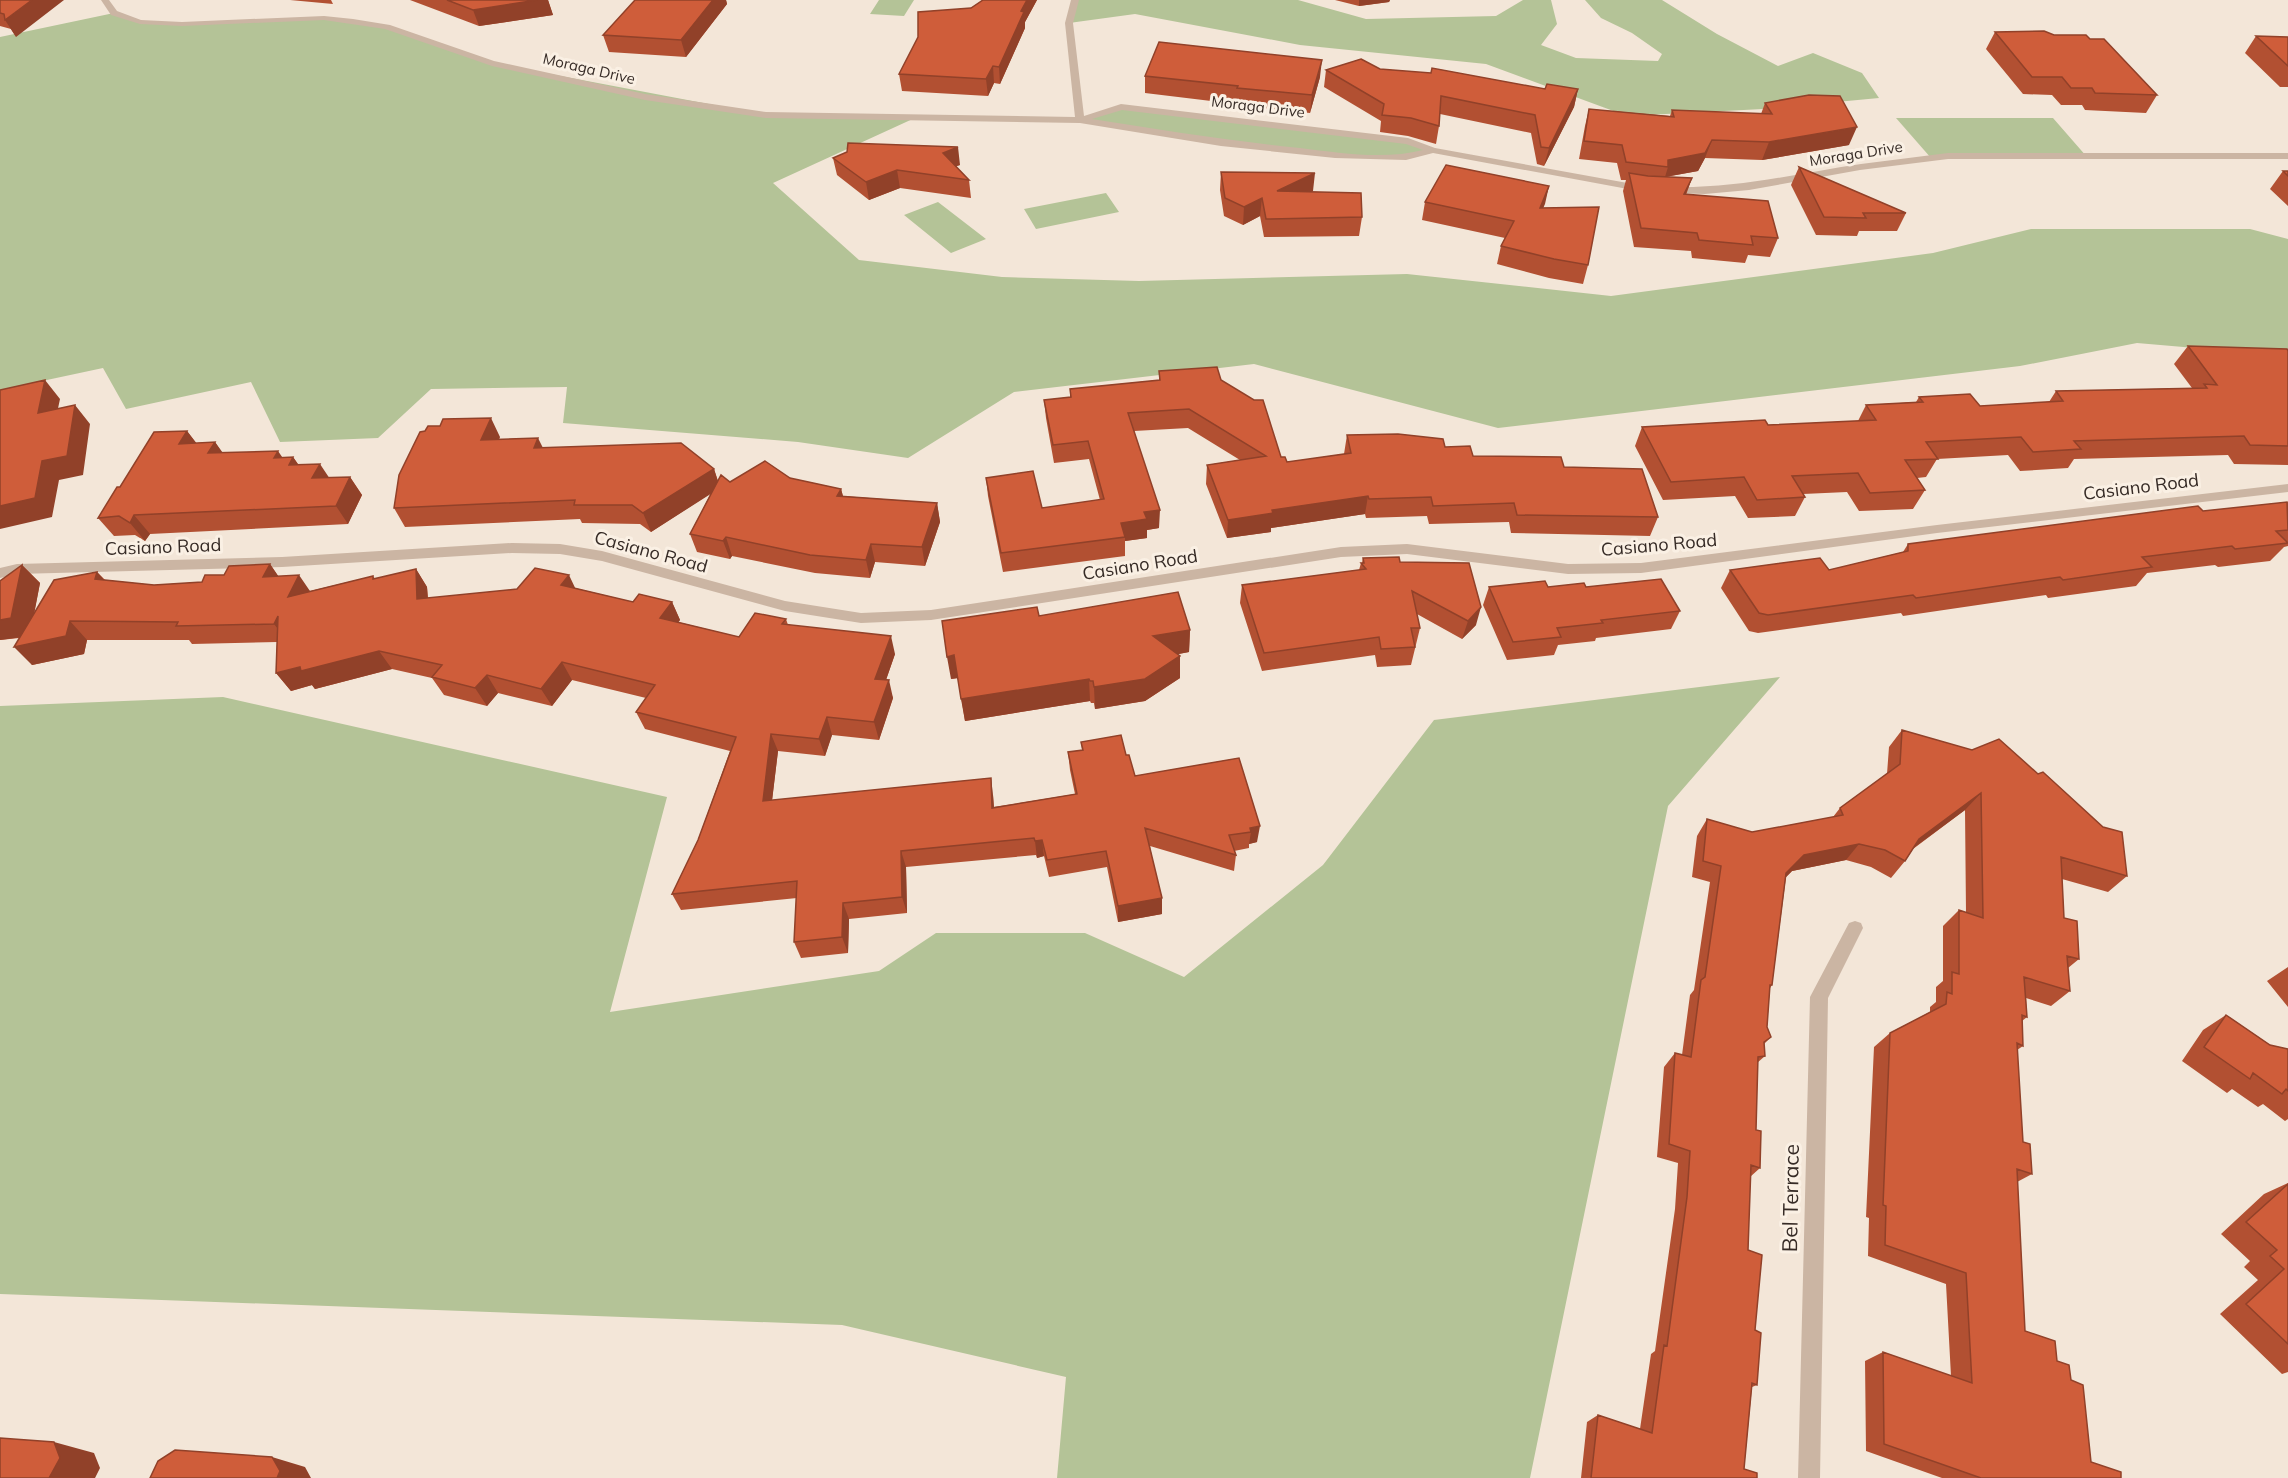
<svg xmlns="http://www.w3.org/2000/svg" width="2288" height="1478" viewBox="0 0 2288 1478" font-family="Mulish,sans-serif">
  <rect width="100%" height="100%" fill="#f3e6d8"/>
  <path fill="#b4c397" d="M879,0H914L904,16L870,14Z
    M1075,0H1298L1366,19L1496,16L1523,0H1551L1557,24L1541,45L1576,58L1658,61L1662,54L1632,33L1601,18L1585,0H1662L1717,34L1778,66L1813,53L1862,73L1879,98L1763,109L1627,116L1486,64L1300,45L1135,14L1069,23Z
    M114,13L140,22L182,24L324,18L387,27L492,63L766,115L917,117L773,183L859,260L1002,277L1139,281L1407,274L1611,296L1933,253L2031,229H2250L2288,239V356L2137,343L2020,366L1498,428L1254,364L1014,392L908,458L798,442L563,423L567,387L431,389L378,438L280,442L251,382L126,409L103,368L0,390V37Z
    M1122,107L1408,141L1433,150L1406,157L1335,155L1080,120Z
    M1896,118H2053L2087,157L1931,158Z
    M1106,193L1119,212L1036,229L1024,209Z
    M938,202L986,239L951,253L904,215Z
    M1780,677L1668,806L1530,1478H1057L1066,1377L842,1325L0,1294V706L223,697L667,797L610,1012L879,971L936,933H1085L1184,977L1323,865L1434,720Z"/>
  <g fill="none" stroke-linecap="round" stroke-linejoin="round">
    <path fill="#cbb5a3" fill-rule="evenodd" d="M101,0H109L117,11L141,20L182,22L324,16L353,19L390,25L494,61L645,94L766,112L1075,117L1065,23L1071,0H1079L1073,23L1084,116L1121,104L1408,138L1435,148L1644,186L1649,189L1644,192L1433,153L1406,160L1335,158L1221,146L1080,123L766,118L645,100L492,66L385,29L324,20L182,26L140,24L111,15ZM1122,110L1406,144L1423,150C1385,160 1340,153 1300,148C1230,141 1161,130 1092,119Z
      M1948,153H2288V159H1948L1860,170L1749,190L1705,194L1668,193L1663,190L1668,187C1736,189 1794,174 1861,164C1890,160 1919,157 1948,153Z
      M2288,484V492L1937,533L1641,573L1568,574L1407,554L1341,557L931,620L861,623L785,611L602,561L560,554L512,553L282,567L17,574L0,578V568L17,564L282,557L512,543L560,544L602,551L785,601L861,613L931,610L1341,547L1407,544L1568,564L1641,563L1937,525Z
      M1855,921L1861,923L1863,928L1828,998L1820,1478H1798L1810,997L1849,923Z"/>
  </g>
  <path fill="#b25032" d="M0,0L16,37L11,29L0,26Z
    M290,0H331L333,4Z
    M410,0H548L553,15L479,26Z
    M635,0H726L727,4L686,57L609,52L603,35Z
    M983,0H1037L1025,22V28L1000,84L994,83L988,96L902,91L899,74L971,8Z
    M1335,0H1390L1389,2L1359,6Z
    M1995,32L2054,35L2090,39L2157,95L2146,113L2085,110L2082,105H2061L2052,95L2023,94L1986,49Z
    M2256,36L2288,37V87H2280L2245,53Z
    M1380,69L1545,89H1578L1574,107L1544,166L1537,164L1531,133L1440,114L1439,126L1436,144L1408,136L1380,132L1381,121L1324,87L1326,70Z
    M1145,76L1320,77L1310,113L1236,105V104L1145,93Z
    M1765,103L1849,145L1762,160L1705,158L1698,171L1665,177L1692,178L1686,195L1778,238L1770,257L1748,255L1745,263L1692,258L1691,251L1634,247L1623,191L1626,180H1621L1617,163L1579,159L1585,126L1589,109L1670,116L1672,110L1761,114Z
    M833,158L960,165L956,166L969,180L971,198L900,188L869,200L837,175Z
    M1799,167L1906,213L1897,231H1859L1857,236L1816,235L1791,185Z
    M2283,171H2288V206L2270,189Z
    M1221,172L1313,191L1311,192L1362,217L1359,236L1264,237L1260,216L1243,225L1224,216L1220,190Z
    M1549,186L1543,208L1588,265L1583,284L1549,278L1497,264L1501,246L1505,238L1422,220L1425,202Z
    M2188,346L2288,351V465L2234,464L2228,455L2074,459L2068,468L2020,471L2008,455L1937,459L1926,477L1917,478L1925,490L1913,509L1859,511L1847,492L1803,494L1805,497L1795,516L1748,518L1735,496L1663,500L1635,446L1642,427L1768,425L1858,421L1866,405L1916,402L1919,397L1980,406L2049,402L2056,391L2192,388L2174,364Z
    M1159,371L1221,380L1281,457L1287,462L1344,454L1347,435L1445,447L1473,456L1564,467L1658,517L1650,536L1511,533L1509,522L1429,524L1427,516L1366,518L1365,514L1271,528V532L1227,538L1206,484L1207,465L1240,460L1188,428L1134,431L1159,528L1147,530V538L1125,541V556L1003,572L988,496L986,478L1042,508L1100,500L1089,459L1054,463L1046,418L1044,400L1070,397V389L1159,380Z
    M187,431L196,443L215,442L222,453L282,458L293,457L298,464L329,478L350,477L362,495L348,524L150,534L145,541L135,535L114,536L98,518L120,487Z
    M500,437L499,439L543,448L714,469L718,481L730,482L790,478L841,489L843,496L937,503L940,522L925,566L875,562L870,578L815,573L732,556L730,559L697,552L690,534L711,493L651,532L640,524L582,523L580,519L405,527L394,508Z
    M2288,502V546L2284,547L2270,561L2218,567L2215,565L2147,573L2136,586L2048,598L2046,595L1903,616L1901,613L1758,633L1749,631L1721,588L1730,570H1829L1903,552L1908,544Z
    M1363,558L1400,562L1476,625L1462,639L1417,614L1420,628L1411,665L1377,667L1375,655L1262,671L1240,603L1242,585L1359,570L1361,563H1362Z
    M270,564L278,576L310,591L373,576L375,579L416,569L427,587L428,598L575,588L633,602H672L680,620L678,622L739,637L786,619L788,625L895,654L886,680L893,698L879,740L832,735L825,756L778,751L772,800L993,795L994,807L1075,794L1070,770L1068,752L1082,750L1081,742L1126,755L1135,776L1239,758L1257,842L1249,844V848L1234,851L1236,855L1234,871L1150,846L1162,914L1118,922L1107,867L1049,877L1044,856L1037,858L1036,855L906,867L907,913L849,919L848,953L801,958L794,942L797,898L681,910L672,894L698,840L730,751L645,729L636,712L646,698L572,680L552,706L498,693L487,706L444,695L432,678L392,669L315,689L312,685L291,691L276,673L277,642L192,644L189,640H87L84,654L32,665L19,638L0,640L22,565L40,583L34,613L97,572L105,580L154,585L202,582L224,575Z
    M1489,587H1586L1680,611L1671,629L1596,638L1595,641L1558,645L1554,655L1507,660L1483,605Z
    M1039,616L1190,630L1189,652L1178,654L1180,678L1145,701L1095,709L1094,703H1091L1090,701L965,721L958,678L951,679Z
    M1902,730L2127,876L2108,892L2062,879L2064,918L2079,959L2068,968L2070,991L2051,1006L2026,998L2027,1017L2022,1021L2023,1046L2017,1050L2023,1142L2032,1174L2017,1182L2025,1331L2057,1361L2071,1380L2091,1462L2121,1478H1942L1866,1451L1865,1361L1883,1352L1951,1376L1946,1284L1868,1256L1869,1218L1866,1217L1874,1047L1890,1033L1930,1012V1007L1936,1002V987L1943,981V926L1959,910L1966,913L1965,810L1913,849L1905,861L1891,878L1871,867L1846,860L1792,871L1786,877L1772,985L1770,988L1767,1027L1771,1037L1764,1044L1765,1056L1757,1063L1756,1130L1760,1168L1750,1177L1748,1250L1755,1330L1757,1385L1752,1387L1744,1469L1757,1478H1581L1587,1422L1598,1415L1640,1429L1651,1354L1655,1351L1675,1209L1678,1163L1657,1157L1664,1067L1675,1053L1682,1055L1690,995L1694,990L1710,882L1692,877L1697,836L1707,819L1752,832L1833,817L1840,808L1887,774L1889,747Z
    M2288,967V1007L2267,981Z
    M2226,1015L2270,1045L2288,1049V1119L2285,1121L2263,1104L2258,1107L2232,1089L2227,1093L2182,1061L2203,1030Z
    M2288,1183V1372L2282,1374L2220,1314L2258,1280L2244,1267L2250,1261L2221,1234L2264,1194Z"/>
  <path fill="#914129" d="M32,0H64L16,37L5,20Z
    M537,0H548L553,15L479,26L473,10Z
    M713,0H726L727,4L686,57L681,40Z
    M1027,0H1037L1025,22V28L1000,84L999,67L1021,11Z
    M1359,0H1390L1389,2L1359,6Z
    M1322,60L1320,77L1310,113L1312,95Z
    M993,66L994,83L988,96L986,79Z
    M1578,89L1574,107L1544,166L1549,148Z
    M1857,127L1849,145L1762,160L1769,142Z
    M1712,140L1705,158L1698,171L1665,177L1668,167V160Z
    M958,147L960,165L945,170L943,153Z
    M897,170L900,188L869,200L866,182Z
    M1315,173L1313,191L1275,209L1277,191Z
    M1692,178L1685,196L1684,194Z
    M1549,186L1545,204L1535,226L1540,208Z
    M1262,198L1260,216L1243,225L1244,207Z
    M45,380L60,399L53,432L38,413Z
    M75,405L90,424L83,475L59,480L52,517L0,529V506L42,461Z
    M491,418L500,437L491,458L481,440Z
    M187,431L201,449L179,444Z
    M538,438L547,456L534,448Z
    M215,442L228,460L208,453Z
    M278,451L291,470L274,458Z
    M293,457L306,476L289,465Z
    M320,464L332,482L312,478Z
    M714,469L720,488L651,532L643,513Z
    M350,477L362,495L348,524L336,506Z
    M841,489L846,508L837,496Z
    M1368,496L1365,514L1271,528V532L1227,538L1228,520L1272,510Z
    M937,503L940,522L925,566L922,547Z
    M1160,510L1159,528L1147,530V538L1125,541V537L1121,523L1144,512Z
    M134,515L150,534L145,541L130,523Z
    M726,537L732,556L730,559L723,541Z
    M871,544L875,562L870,578L866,560Z
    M270,564L283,583L263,577Z
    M22,565L40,583L30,636L0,640V620Z
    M416,569L427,587L429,618L417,599Z
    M97,572L114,590L95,579Z
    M299,575L312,594L288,597Z
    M569,575L578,594L561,585Z
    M672,602L680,620L668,636L660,618Z
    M1481,607L1476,625L1462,639L1468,621Z
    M278,616L288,642L274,624Z
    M70,621L87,640L84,654L32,665L14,647Z
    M1190,630L1189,652L1153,659V636Z
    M891,636L895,654L880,697L875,679Z
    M379,651L392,669L315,689L312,685L291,691L276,673L300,667Z
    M954,655L958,678L951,679L947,657Z
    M1180,656V678L1145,701L1095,709L1094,687Z
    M562,662L572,680L552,706L541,689Z
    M487,675L498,693L487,706L475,688Z
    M1089,679L1090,701L965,721L961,699Z
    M889,680L893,698L879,740L874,722Z
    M827,717L832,735L825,756L819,739Z
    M771,734L778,751L770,818L763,801Z
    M991,778L993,795L995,825L992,808Z
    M1981,793L1965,810L1904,855L1919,839Z
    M1260,826L1257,842L1249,844L1251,832L1250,828Z
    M1042,840L1044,856L1037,858L1035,841Z
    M1859,844L1846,860L1792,871L1774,889L1786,873L1804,855Z
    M901,851L906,867L907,913L902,897Z
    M1162,898V914L1118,922V906Z
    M843,903L849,919L848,953L842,937Z
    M54,1442L94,1453L100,1468L95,1478H49Z
    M272,1457L305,1467L311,1478H277Z"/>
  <path fill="#cf5d3a" stroke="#914129" stroke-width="1.5" d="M0,0H32L5,20L4,14L0,13Z
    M447,0H537L473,10Z
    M635,0H713L681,40L603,35Z
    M983,0H1027L1021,11L1024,12L999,67L993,66L986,79L899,74L918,37V12L971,8Z
    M2044,31L2054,35H2086L2090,39H2104L2157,95L2095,93L2092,88H2071L2062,77H2032L1995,32Z
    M2256,36L2288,37V66Z
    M1159,42L1322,60L1312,95L1237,88L1238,86L1145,76Z
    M1361,59L1380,69L1431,73L1432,68L1545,89L1547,84L1578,89L1549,148L1541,147L1535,115L1441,96L1439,126L1411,118L1382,115L1384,104L1326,70Z
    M1809,95L1840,96L1857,127L1769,142L1712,140L1705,153L1668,160V167L1626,162L1622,145L1584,141L1589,109L1674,117L1672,110L1772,114L1765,103Z
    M848,143L958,147L943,153L969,180L897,170L866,182L833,158L847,152Z
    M1446,165L1549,186L1540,208L1599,207L1588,265L1554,259L1501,246L1514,221L1425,202Z
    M1799,167L1906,213H1863L1866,218L1824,217Z
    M2283,171H2288V176Z
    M1221,172L1315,173L1277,191L1361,193L1362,217L1266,219L1262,198L1244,207L1225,198Z
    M1629,173L1648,176L1692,178L1684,194L1768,201L1778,238L1751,236L1753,245L1699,240L1697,233L1641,228Z
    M2188,346L2287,349L2288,351V446L2250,445L2244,436L2074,441L2081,449L2033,452L2021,437L1926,442L1938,459L1905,460L1925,490L1870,493L1858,473L1792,476L1805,497L1757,500L1744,477L1671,482L1642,427L1765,420L1768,425L1876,420L1866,405L1923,402L1919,397L1970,394L1980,406L2063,401L2056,391L2207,388L2204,384L2217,385Z
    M1217,367L1221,380L1254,400H1263L1281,457H1285L1287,462L1351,453L1347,435L1398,434L1443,439L1445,447L1470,446L1473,456L1561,457L1564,467L1642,469L1658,517L1517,515L1514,503L1433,506L1431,497L1369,499L1368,496L1272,510L1273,513L1228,520L1207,465L1266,456L1189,409L1128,413L1160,510L1144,512L1147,519L1121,523L1125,537L1001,553L986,478L1033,471L1042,508L1104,499L1088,441L1053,445L1044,400L1071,397L1070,389L1160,380L1159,371Z
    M45,380L38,413L75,405L67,456L42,461L35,498L0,506V390Z
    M491,418L481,440L538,438L534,448L681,443L714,469L643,513L632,505H574L575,500L394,508L399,475L420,432L425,431L428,426H440L443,419Z
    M187,431L179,444L215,442L208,453L278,451L274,458L293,457L289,465L320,464L312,478L350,477L336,506L134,515L130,523L119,516L98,518L117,487H120L154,432Z
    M765,461L790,478L841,489L837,496L937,503L922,547L871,544L866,560L810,555L726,537L723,541L690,534L721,475L730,482Z
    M2287,502L2288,530L2276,531L2288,543L2235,549L2232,546L2142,557L2152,567L2063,580L2060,577L1916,598L1913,595L1768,615L1759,613L1730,570L1820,558L1829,570L1908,551V544L2198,506L2203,511Z
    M1399,557L1400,562L1469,563L1481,607L1468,621L1412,591L1420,628H1411L1415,647L1381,649L1379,637L1264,653L1242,585L1366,569L1361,563H1364L1363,558Z
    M270,564L263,577L299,575L288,597L373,576V579L416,569L417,599L517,589L535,568L569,575L561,585L633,602L639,594L672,602L660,618L739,637L755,613L786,619L782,624L891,636L875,679L889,680L874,722L827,717L819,739L771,734L763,801L991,778L992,808L1077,794L1068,752L1083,750L1081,742L1121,735L1126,755H1129L1135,776L1239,758L1260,826L1250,828L1251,832L1229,835L1236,855L1145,828L1162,898L1118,906L1106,851L1047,860L1042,840L1035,841L1034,838L901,851L902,897L843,903L842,937L794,942L797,881L672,894L698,840L736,737L636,712L655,685L562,662L541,689L487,675L475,688L432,677L442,665L379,651L301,671L300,667L276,673L278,616L274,624L176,626L178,622L70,621L66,636L14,647L54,580L97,572L95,579L154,585L202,582L205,575H224L229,566Z
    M22,565L11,618L0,620V581Z
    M1661,579L1680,611L1601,620L1603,623L1557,628L1561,637L1513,642L1489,587L1545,581L1548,587L1584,583L1586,587Z
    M1178,592L1190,630L1153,636L1180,656L1145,679L1094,687L1093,681H1090L1089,679L961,699L954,655L947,657L942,621L1037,607L1039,616Z
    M1902,730L1972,750L1999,739L2038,774L2043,772L2103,827L2122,832L2127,876L2061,857L2064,918L2077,921L2079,959L2067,956L2070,991L2024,977L2027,1017L2022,1015L2023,1046L2017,1043L2023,1142L2030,1144L2032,1174L2017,1169L2025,1331L2055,1341L2057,1361L2069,1365L2071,1380L2083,1385L2091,1462L2121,1472V1478H1981L1884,1444L1883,1352L1972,1383L1966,1273L1885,1245L1886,1206L1883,1205L1890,1033L1946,1004L1947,992L1952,994V972L1959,974V910L1983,918L1981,793L1919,839L1905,861L1885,850L1859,844L1804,855L1786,873L1772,985H1770L1767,1027L1771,1037L1764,1042L1765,1056L1758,1057L1756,1130L1761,1131L1760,1168L1751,1165L1748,1250L1762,1255L1755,1330L1761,1333L1757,1385L1752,1383L1744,1469L1757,1473V1478H1591L1598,1415L1652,1433L1664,1345L1667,1346L1687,1197L1690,1151L1669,1144L1675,1053L1691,1057L1701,980L1705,977L1721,866L1703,861L1707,819L1752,832L1843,815L1840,808L1900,764Z
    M2226,1015L2270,1045L2288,1049V1091L2286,1089L2282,1094L2253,1073L2250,1079L2204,1047Z
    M2288,1184V1344L2246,1304L2284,1269L2270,1256L2277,1250L2246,1222Z
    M0,1438L54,1442L60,1458L49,1478H0Z
    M175,1450L272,1457L280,1471L277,1478H150L158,1461Z"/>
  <g text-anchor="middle" stroke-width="6" stroke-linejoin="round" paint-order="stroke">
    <g font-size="15" fill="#362b26" stroke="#faf0e4">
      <text transform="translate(589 69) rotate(13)" y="5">Moraga Drive</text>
      <text transform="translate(1258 107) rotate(7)" y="5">Moraga Drive</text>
      <text transform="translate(1856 154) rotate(-9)" y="5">Moraga Drive</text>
    </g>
    <g font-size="18" fill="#362b26" stroke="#faf0e4">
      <text transform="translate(2141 487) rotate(-7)" y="6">Casiano Road</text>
      <text transform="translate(1659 545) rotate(-5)" y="6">Casiano Road</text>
      <text transform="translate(163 547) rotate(-2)" y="6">Casiano Road</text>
      <text transform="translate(651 552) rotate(15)" y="6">Casiano Road</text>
      <text transform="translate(1140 565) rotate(-9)" y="6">Casiano Road</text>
    </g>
    <g font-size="21" fill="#362b26" stroke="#faf0e4">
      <text transform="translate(1791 1198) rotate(-89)" y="7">Bel Terrace</text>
    </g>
  </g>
</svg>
